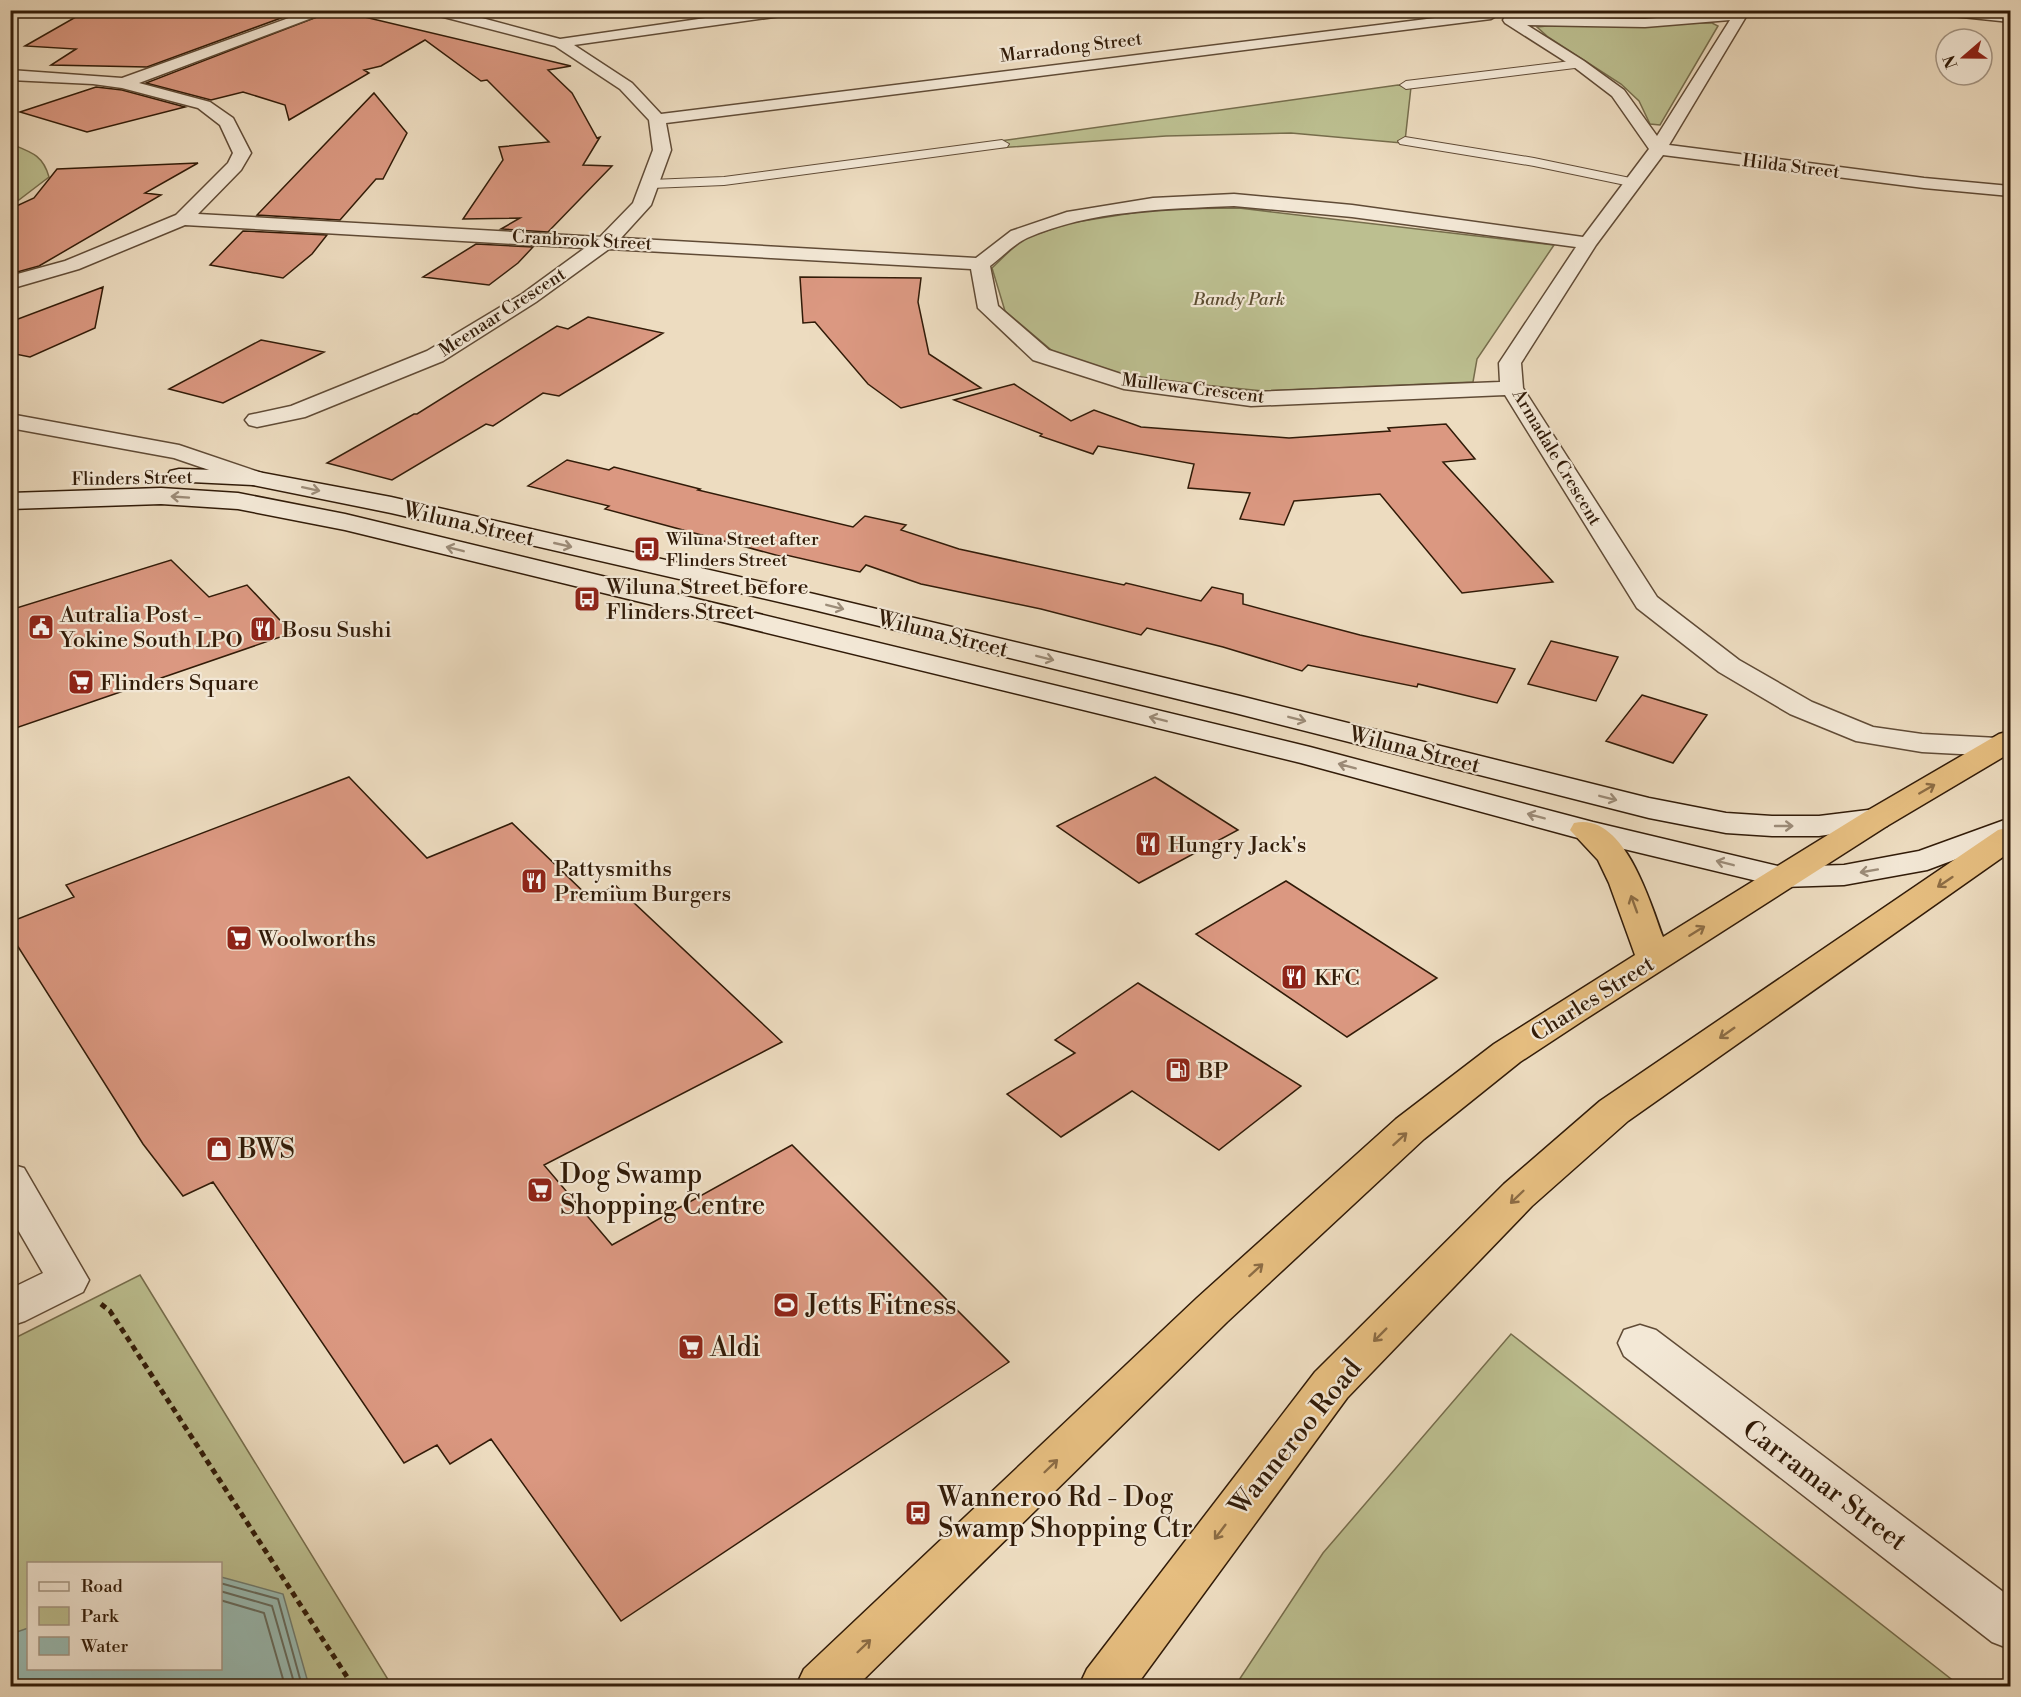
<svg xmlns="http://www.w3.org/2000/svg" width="2021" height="1697" viewBox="0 0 2021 1697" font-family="'Libre Bodoni',serif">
  <rect width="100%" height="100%" fill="#eddcc0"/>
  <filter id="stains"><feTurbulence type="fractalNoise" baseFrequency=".00333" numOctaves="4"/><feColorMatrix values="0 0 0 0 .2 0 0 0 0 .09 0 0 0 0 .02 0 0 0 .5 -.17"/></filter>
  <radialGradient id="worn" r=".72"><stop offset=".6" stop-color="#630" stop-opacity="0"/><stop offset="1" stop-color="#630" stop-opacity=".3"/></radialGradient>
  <path fill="#bcbf90" stroke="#766d4c" stroke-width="1.5" fill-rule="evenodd" d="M1693,23H1712L1718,26L1660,125L1650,124L1639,101L1621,84L1548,37L1537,27L1557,25Z
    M1398,85L1411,87L1405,141L1402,143L1291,133L1166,136L984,149L986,143Z
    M11,144C31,152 43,155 49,177L11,206Z
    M1239,208L1554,245L1477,359L1473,382L1263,391L1135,378L1056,354L1005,311L992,268L1022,239L1070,223L1157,209Z
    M140,1275L392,1686H11V1340ZM28,1564H220V1668H28Z
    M1511,1334L1960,1686H1235L1323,1553Z"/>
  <path fill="#99bbb3" stroke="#6f7b6f" stroke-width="1.5" d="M221,1577L283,1594L309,1686H11V1634L28,1628V1668H220Z"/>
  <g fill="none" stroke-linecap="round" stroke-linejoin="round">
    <path stroke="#656b5e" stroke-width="2" d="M220,1583L278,1599L302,1686
      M220,1591L272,1606L295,1686
      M220,1600L264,1613L285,1686"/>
  </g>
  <path fill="#db9881" stroke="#311b08" stroke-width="1.5" d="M88,10H303L147,67L51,65L76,49L25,46Z
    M335,10L571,66L548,70L572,93L597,138L600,137L583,165L612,166L548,232L501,229L520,218L463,219L503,160L499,147L549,142L487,80L481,81L425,40L381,66L364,70L369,73L289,120L285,105L243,92L211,100L146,83Z
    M96,87L122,90L185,107L87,132L20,112Z
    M374,93L407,133L383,179H376L340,220L257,215Z
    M198,163L145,193L161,195L39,266L10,274V209L34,198L57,169Z
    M243,231L327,235L312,254L283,278L210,265Z
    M476,244L533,247L518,263L489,285L423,277Z
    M800,277L921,278L918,302L929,354L981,388L901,408L868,384L815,322L803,323Z
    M103,287L95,328L30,357L10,353V322Z
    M588,317L663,333L559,396L543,393L493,426L486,424L392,480L327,463L414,414H417L557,326L568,329Z
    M261,340L324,352L223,403L169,389Z
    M1014,384L1071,421L1094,410L1141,427L1289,438L1390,431L1388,428L1446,424L1475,459L1443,462L1553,582L1462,593L1380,494L1294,501L1284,525L1240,519L1250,493L1188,488L1194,464L1098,446L1093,454L1040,436L1042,434L954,400Z
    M567,460L609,470L614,467L700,489L698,490L853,527L865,516L906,525L901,530L959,549L1124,585L1126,583L1201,601L1212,587L1243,594V604L1360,635L1515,669L1497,703L1418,684L1417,687L1308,665L1302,671L1223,647L1147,628L1141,635L1041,609L921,584L866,565L860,572L786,555L783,557L605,509L609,506L528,486Z
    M171,560L209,597L247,585L292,633L10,730V610Z
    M1551,641L1618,657L1596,701L1528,684Z
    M1642,695L1707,715L1673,763L1606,741Z
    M349,777L427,858L512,823L590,898L616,886L782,1042L544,1165L612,1245L792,1145L1009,1362L621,1621L491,1439L450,1464L437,1445L404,1463L213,1182L183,1196L143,1144L10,934V922L74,897L66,885Z
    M1155,777L1238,830L1139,883L1057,826Z
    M1286,881L1437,978L1347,1037L1196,934Z
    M1138,983L1266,1064L1301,1086L1219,1150L1132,1091L1061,1137L1007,1094L1075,1053L1055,1040Z"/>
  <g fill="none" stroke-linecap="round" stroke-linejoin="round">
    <g stroke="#604b36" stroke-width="2">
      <path id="lane" d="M1579,60L1585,64L1583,67L1406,89L1400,85L1406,81Z
        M1405,137L1534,158L1635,179L1642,183L1635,187L1534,166L1400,144L1398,141Z
        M1002,140L1009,144L1007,147L724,185L651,188L644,184L651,180L724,177Z"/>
    </g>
    <g stroke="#604b36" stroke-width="3">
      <path id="street" d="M311,10H333L139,83L210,102L233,118L251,153L241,170L198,214L600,237L633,203L653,150L649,120L620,89L555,46L428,13L426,10H452L560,39L761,10H802L795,14L574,45L632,83L661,114L1491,11L1498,15L1491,19L666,123L671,150L651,205L621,238L976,258L1011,231L1067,212L1153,198L1234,194L1352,205L1583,237L1649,149L1612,96L1574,67L1505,23L1503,20L1505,17L1645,19L1750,10L1669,145L1924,178L2010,186V196L1924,188L1663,155L1596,245L1521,363L1523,388L1657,597L1739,660L1812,702L1873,727L1922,734L1998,738L2009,740L2010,751L1998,756L1922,752L1856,741L1790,714L1719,672L1637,608L1505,395L1251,406L1124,389L1033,360L978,308L971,269L609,249L536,302L443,361L305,417L257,427L249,425L245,420L249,415L291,406L427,351L522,294L585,248L185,225L79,269L10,289V276L65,261L176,215L228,163L233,153L220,125L198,108L122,88L93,84L10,80V70L122,78ZM1730,20L1657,136L1624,90L1584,61L1527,25L1645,27ZM1234,206L1352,217L1576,247L1499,363L1500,382L1251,392L1127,376L1049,350L998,306L990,266C1002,257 1014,244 1027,238C1091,210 1165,209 1234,206Z
        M1926,10H1979L2010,14V22L1933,14Z
        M10,414L179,445L262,473L265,478L262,483L253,485L174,458L10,428Z
        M10,1164L24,1168L89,1280L83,1292L25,1321L10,1326V1289L43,1273L10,1216Z
        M1640,1325L1656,1330L2010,1597V1649L1992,1642L1624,1356L1618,1343L1624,1330Z"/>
    </g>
    <g stroke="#311b08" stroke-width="3">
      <path id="secondary" d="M179,469L253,471L391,497L814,594L1240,696L1649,798L1726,813L1772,816H1819L1876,809L1887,812L1892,819L1887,826L1819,836H1772L1726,833L1649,818L1235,713L814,610L391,513L253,485L170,481L167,476L170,471Z
        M161,488L238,493L345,514L1310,747L1593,822L1782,867L1844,865L1919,851L2010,818V839L1927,870L1844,885L1782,887L1574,837L1301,763L345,530L238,509L161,504L10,509V493Z"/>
    </g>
    <g stroke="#311b08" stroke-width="3">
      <path id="highway" d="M2010,731V753L1887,826L1584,1020L1520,1062L1424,1139L1227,1322L857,1686H796L804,1669L1197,1298L1396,1119L1494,1044L1635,955L1609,883L1598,860L1570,830L1574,823C1624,811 1650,902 1663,937L1865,812L1999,734Z
        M2010,827V852L1628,1121L1532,1206L1347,1398L1136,1686H1079L1087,1669L1315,1372L1504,1184L1600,1101L1998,830Z"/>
    </g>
    <path stroke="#311b08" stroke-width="5" stroke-dasharray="6 4.5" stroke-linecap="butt" d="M101,1304L110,1311L353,1686"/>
    <use href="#lane" fill="#f3e8d6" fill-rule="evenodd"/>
    <use href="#street" fill="#f3e8d6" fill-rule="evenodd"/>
    <use href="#secondary" fill="#f3e8d6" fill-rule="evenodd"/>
    <use href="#highway" fill="#e6be80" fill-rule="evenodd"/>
  </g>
  <defs><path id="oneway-shaft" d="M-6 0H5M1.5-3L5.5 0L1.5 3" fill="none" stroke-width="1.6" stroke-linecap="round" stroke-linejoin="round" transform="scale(1.5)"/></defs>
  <g stroke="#9c8c79">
    <use href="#oneway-shaft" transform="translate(311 489) rotate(12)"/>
    <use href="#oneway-shaft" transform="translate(180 497) rotate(-176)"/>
    <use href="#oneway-shaft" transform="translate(563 545) rotate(13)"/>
    <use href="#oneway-shaft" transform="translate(455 549) rotate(-166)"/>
    <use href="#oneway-shaft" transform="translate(835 607) rotate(14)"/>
    <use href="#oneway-shaft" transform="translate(1045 658) rotate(14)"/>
    <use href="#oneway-shaft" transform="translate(1158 719) rotate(-166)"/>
    <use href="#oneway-shaft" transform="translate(1297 719) rotate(14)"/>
    <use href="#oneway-shaft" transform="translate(1347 766) rotate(-165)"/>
    <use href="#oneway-shaft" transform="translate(1608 798) rotate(14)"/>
    <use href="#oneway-shaft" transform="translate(1536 816) rotate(-165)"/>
    <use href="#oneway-shaft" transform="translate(1784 826)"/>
    <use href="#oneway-shaft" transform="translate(1725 863) rotate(-166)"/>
    <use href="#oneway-shaft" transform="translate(1869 871) rotate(170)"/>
  </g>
  <g stroke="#8c6c44">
    <use href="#oneway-shaft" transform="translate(1927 789) rotate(-30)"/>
    <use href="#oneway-shaft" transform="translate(1945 882) rotate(146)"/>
    <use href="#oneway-shaft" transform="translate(1634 904) rotate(-110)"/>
    <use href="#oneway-shaft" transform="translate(1697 931) rotate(-32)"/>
    <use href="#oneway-shaft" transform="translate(1727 1033) rotate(145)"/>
    <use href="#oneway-shaft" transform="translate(1400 1139) rotate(-42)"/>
    <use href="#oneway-shaft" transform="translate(1517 1197) rotate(136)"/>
    <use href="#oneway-shaft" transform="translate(1256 1270) rotate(-42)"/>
    <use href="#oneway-shaft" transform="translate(1380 1335) rotate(135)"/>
    <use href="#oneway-shaft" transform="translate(1051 1466) rotate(-44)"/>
    <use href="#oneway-shaft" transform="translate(1220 1532) rotate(127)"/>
    <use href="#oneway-shaft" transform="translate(864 1646) rotate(-44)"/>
  </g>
  <defs>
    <g id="bus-square" transform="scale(1.35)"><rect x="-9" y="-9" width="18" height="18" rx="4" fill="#8f2418" stroke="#f3e8d6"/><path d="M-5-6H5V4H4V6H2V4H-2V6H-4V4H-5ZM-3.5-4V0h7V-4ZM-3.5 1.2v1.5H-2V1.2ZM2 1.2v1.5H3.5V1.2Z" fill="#fff"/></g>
    <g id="civic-square" transform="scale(1.35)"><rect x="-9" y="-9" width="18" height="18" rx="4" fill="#8f2418" stroke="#f3e8d6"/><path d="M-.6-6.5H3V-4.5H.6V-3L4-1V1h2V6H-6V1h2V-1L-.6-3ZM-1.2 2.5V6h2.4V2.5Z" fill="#fff"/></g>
    <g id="restaurant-square" transform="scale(1.35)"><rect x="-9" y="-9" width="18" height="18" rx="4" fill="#8f2418" stroke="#f3e8d6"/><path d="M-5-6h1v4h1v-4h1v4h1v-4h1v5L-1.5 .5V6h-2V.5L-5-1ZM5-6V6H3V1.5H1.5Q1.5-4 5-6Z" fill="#fff"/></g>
    <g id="supermarket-square" transform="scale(1.35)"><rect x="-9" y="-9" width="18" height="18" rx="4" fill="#8f2418" stroke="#f3e8d6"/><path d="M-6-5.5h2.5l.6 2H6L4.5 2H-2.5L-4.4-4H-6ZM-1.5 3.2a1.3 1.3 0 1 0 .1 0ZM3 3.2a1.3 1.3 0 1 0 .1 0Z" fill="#fff"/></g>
    <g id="fuel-square" transform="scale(1.35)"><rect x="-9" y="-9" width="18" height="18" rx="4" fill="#8f2418" stroke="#f3e8d6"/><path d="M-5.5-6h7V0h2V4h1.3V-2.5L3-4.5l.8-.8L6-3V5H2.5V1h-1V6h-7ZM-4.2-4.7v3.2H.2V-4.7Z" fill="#fff"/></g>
    <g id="shop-square" transform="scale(1.35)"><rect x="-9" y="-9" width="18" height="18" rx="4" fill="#8f2418" stroke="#f3e8d6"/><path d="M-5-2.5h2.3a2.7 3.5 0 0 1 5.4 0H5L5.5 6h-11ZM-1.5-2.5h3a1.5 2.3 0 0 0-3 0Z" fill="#fff"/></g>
    <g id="stadium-square" transform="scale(1.35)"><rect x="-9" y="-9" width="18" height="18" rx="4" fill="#8f2418" stroke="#f3e8d6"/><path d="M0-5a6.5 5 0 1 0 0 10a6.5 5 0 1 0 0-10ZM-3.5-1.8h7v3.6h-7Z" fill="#fff"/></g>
  </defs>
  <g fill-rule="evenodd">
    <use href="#bus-square" x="647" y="549"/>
    <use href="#bus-square" x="587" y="599"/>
    <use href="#civic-square" x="41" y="627"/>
    <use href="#restaurant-square" x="263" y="629"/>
    <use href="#supermarket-square" x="81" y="682"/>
    <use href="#restaurant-square" x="1148" y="844"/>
    <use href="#restaurant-square" x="534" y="881"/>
    <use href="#supermarket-square" x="239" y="938"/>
    <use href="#restaurant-square" x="1294" y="977"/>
    <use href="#fuel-square" x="1178" y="1070"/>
    <use href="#shop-square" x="219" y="1149"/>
    <use href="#supermarket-square" x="540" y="1190"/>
    <use href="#stadium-square" x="786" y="1305"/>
    <use href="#supermarket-square" x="691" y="1347"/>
    <use href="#bus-square" x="918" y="1513"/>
  </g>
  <g text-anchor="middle" stroke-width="4.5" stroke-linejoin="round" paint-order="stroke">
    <g font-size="18" fill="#311b08" stroke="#f3e8d6">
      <text transform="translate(1071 47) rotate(-7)" y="6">Marradong Street</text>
      <text transform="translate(1791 166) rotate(7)" y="6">Hilda Street</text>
      <text transform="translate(582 240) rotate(3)" y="6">Cranbrook Street</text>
      <text transform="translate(502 312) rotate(-33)" y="6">Meenaar Crescent</text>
      <text transform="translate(1193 388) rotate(7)" y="6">Mullewa Crescent</text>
      <text transform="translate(1557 457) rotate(59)" y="6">Armadale Crescent</text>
      <text transform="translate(132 478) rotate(-1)" y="6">Flinders Street</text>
    </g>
    <g font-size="18" font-style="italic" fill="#5b4c31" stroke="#f3e8d6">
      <text x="1239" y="305">Bandy Park</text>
    </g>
    <g font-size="18" fill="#311b08" stroke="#f3e8d6" text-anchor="start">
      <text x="666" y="545">Wiluna Street after<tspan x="666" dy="21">Flinders Street</tspan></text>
    </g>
    <g font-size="22" fill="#311b08" stroke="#f3e8d6">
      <text transform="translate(469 523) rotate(13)" y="8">Wiluna Street</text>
      <text transform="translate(943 633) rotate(14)" y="8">Wiluna Street</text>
      <text transform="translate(1415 749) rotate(14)" y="8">Wiluna Street</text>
      <text transform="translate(1592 998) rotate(-32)" y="8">Charles Street</text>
    </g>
    <g font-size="22" fill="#311b08" stroke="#f3e8d6" text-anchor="start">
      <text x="606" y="594">Wiluna Street before<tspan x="606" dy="25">Flinders Street</tspan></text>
      <text x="60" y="622">Autralia Post -<tspan x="60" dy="25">Yokine South LPO</tspan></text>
      <text x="282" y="637">Bosu Sushi</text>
      <text x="100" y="690">Flinders Square</text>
      <text x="1168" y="852">Hungry Jack's</text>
      <text x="554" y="876">Pattysmiths<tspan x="554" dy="25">Premium Burgers</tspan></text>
      <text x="258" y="946">Woolworths</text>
      <text x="1314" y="985">KFC</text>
      <text x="1198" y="1078">BP</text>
    </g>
    <g font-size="27" fill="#311b08" stroke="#f3e8d6" text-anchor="start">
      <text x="238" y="1158">BWS</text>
      <text x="560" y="1183">Dog Swamp<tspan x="560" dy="31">Shopping Centre</tspan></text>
      <text x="806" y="1314">Jetts Fitness</text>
      <text x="710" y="1356">Aldi</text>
      <text x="938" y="1506">Wanneroo Rd - Dog<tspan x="938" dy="31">Swamp Shopping Ctr</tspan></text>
    </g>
    <g font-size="27" fill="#311b08" stroke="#f3e8d6">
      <text transform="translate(1295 1437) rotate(-51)" y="9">Wanneroo Road</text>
      <text transform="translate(1825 1485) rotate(37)" y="9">Carramar Street</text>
    </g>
  </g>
  <rect width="2021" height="1697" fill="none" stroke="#eddcc0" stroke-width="36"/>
  <rect x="12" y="12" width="1997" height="1673" fill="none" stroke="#311b08" stroke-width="3"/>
  <rect x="18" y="18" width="1985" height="1661" fill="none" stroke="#311b08" stroke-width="1.5"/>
  <rect x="27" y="1562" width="195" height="108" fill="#f3e8d6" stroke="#a59684" stroke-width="1.5"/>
  <rect x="39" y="1582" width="30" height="9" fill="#f3e8d6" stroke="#a59684" stroke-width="1.5"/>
  <text x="81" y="1592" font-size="18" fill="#311b08">Road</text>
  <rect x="39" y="1607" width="30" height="18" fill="#bcbf90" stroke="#a59684" stroke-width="1.5"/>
  <text x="81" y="1622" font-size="18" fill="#311b08">Park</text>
  <rect x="39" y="1637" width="30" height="18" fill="#99bbb3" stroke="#a59684" stroke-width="1.5"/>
  <text x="81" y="1652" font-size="18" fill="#311b08">Water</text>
  <g transform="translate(1964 57) rotate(250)"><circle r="28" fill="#f3e8d6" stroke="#a59684" stroke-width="1.5"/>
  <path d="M0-4.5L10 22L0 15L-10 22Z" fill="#8f2418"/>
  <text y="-9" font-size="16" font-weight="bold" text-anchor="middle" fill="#311b08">N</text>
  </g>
  <rect width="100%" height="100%" filter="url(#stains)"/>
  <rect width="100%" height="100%" fill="url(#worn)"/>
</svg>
